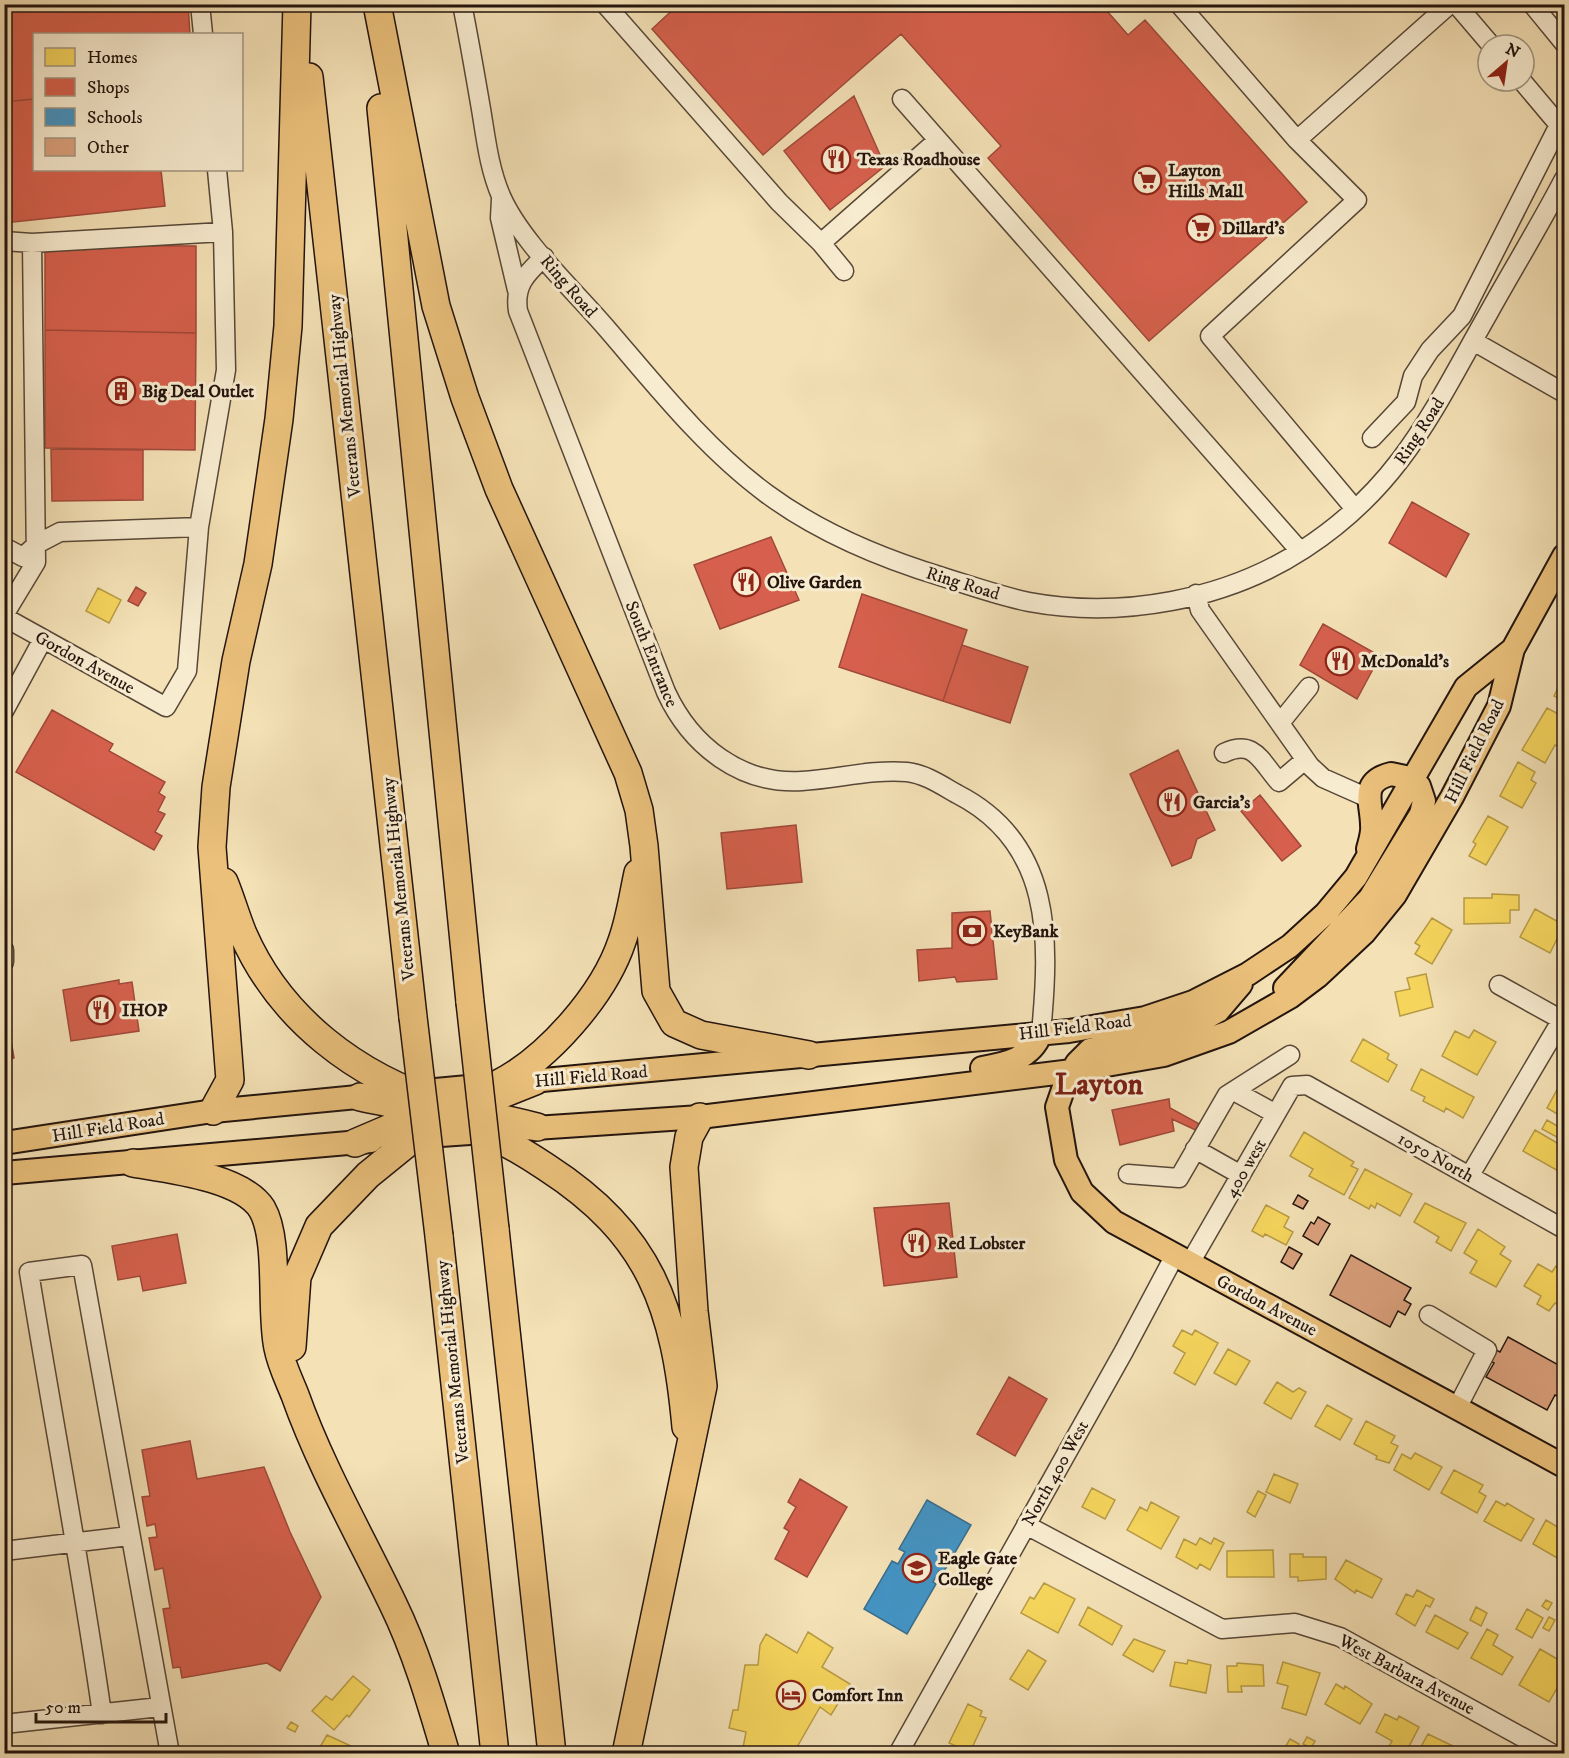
<svg xmlns="http://www.w3.org/2000/svg" width="1569" height="1758" viewBox="0 0 1569 1758" font-family="'IM FELL DW Pica',serif">
  <rect width="100%" height="100%" fill="#f4e1b6"/>
  <filter id="stains"><feTurbulence type="fractalNoise" baseFrequency=".00333" numOctaves="4"/><feColorMatrix values="0 0 0 0 .2 0 0 0 0 .09 0 0 0 0 .02 0 0 0 .5 -.17"/></filter>
  <radialGradient id="worn" r=".72"><stop offset=".6" stop-color="#630" stop-opacity="0"/><stop offset="1" stop-color="#630" stop-opacity=".3"/></radialGradient>
  <path fill="#f6d55c" stroke="#b79b45" stroke-width="1.5" d="M98,588L121,600L109,623L86,611Z
    M1564,676V701L1554,696Z
    M1547,708L1564,717V747L1563,749L1555,745L1545,763L1522,750Z
    M1518,762L1535,772L1531,780L1536,783L1522,808L1500,796Z
    M1488,816L1508,827L1486,865L1469,856L1476,844L1473,842Z
    M1492,894L1519,895V910H1510V923L1464,924V898H1492Z
    M1535,909L1564,925L1550,953L1520,937Z
    M1432,918L1452,930L1432,964L1415,954L1420,946L1415,943Z
    M1426,974L1433,1007L1400,1016L1395,992L1410,989L1407,978Z
    M1474,1030L1496,1042L1477,1075L1442,1056L1455,1031L1469,1038Z
    M1363,1039L1389,1054L1387,1059L1397,1065L1388,1082L1351,1061Z
    M1421,1069L1474,1097L1463,1118L1446,1108L1444,1112L1423,1101L1425,1097L1411,1090Z
    M1564,1077V1118L1547,1108Z
    M1547,1120L1564,1130V1141L1542,1129Z
    M1535,1130L1564,1147V1164L1560,1172L1523,1151Z
    M1304,1132L1354,1162L1351,1166L1358,1169L1344,1195L1309,1176L1313,1169L1290,1156Z
    M1365,1169L1412,1194L1400,1216L1377,1203L1375,1208L1371,1205L1369,1209L1349,1198Z
    M1425,1203L1466,1223L1451,1251L1436,1242L1439,1237L1414,1222Z
    M1266,1205L1289,1217L1284,1227L1293,1232L1286,1245L1265,1234L1263,1237L1252,1231Z
    M1478,1229L1505,1247L1500,1254L1511,1261L1496,1287L1470,1273L1477,1261L1464,1253Z
    M1538,1264L1552,1272L1556,1266L1564,1272L1562,1307L1555,1303L1549,1311L1537,1304L1541,1296L1524,1286Z
    M1182,1330L1192,1335L1195,1330L1218,1343L1195,1385L1174,1373L1185,1353L1173,1346Z
    M1228,1349L1250,1361L1236,1385L1214,1373Z
    M1277,1382L1293,1392L1299,1388L1306,1392L1291,1419L1264,1403Z
    M1327,1405L1352,1419L1340,1440L1315,1426Z
    M1366,1421L1395,1436L1391,1443L1398,1446L1389,1463L1376,1459L1377,1456L1354,1444Z
    M1415,1453L1442,1467L1429,1490L1394,1470L1402,1454L1411,1459Z
    M1454,1470L1483,1485L1479,1492L1486,1496L1477,1513L1441,1493Z
    M1274,1474L1298,1484L1290,1503L1266,1492Z
    M1092,1488L1115,1500L1105,1519L1082,1507Z
    M1258,1491L1266,1495L1255,1517L1247,1512Z
    M1496,1501L1505,1506L1507,1503L1534,1519L1521,1541L1484,1521Z
    M1151,1502L1179,1517L1161,1549L1127,1530L1140,1507L1147,1511Z
    M1546,1520L1564,1531V1562L1533,1544Z
    M1200,1538L1211,1544L1214,1538L1224,1543L1210,1570L1200,1564L1197,1569L1176,1557L1184,1539L1196,1545Z
    M1273,1550L1274,1577H1227V1551Z
    M1290,1554H1303V1557H1326V1579L1298,1581V1577H1290Z
    M1346,1560L1382,1579L1372,1598L1356,1590L1355,1593L1335,1579Z
    M1044,1583L1075,1599L1058,1633L1021,1613L1030,1597L1034,1599Z
    M1417,1590L1434,1599L1430,1607L1426,1605L1415,1626L1396,1614L1406,1594L1413,1597Z
    M1546,1600L1552,1603L1548,1610L1542,1606Z
    M1088,1607L1122,1626L1112,1645L1079,1625Z
    M1476,1607L1487,1613L1481,1626L1470,1620Z
    M1527,1609L1543,1618L1532,1638L1516,1629Z
    M1435,1615L1468,1633L1458,1649L1426,1632Z
    M1549,1617L1555,1620L1549,1631L1543,1628Z
    M1487,1629L1498,1635L1493,1645L1513,1657L1502,1675L1471,1658Z
    M808,1632L833,1648L822,1667L850,1684L831,1715L820,1707L793,1754H728L729,1751L742,1753L746,1732L729,1728L733,1710H738L745,1665H758L760,1645L766,1634L797,1653Z
    M1134,1639L1165,1651L1153,1672L1123,1655Z
    M1540,1649L1564,1663V1676L1549,1702L1519,1685Z
    M1028,1650L1046,1661L1028,1690L1010,1679Z
    M1188,1660L1211,1665L1206,1693L1170,1686L1175,1662L1187,1664Z
    M1283,1662L1320,1673L1306,1715L1282,1708L1288,1686L1277,1683Z
    M1237,1663L1263,1665L1264,1686H1241L1242,1692H1228L1227,1666H1237Z
    M353,1676L370,1690L349,1717L347,1715L334,1730L312,1711L326,1696L332,1700Z
    M1336,1684L1344,1689L1345,1686L1372,1704L1360,1724L1325,1704Z
    M968,1704L982,1711L980,1716L986,1718L970,1752L972,1754H958L960,1748L949,1743Z
    M1385,1714L1397,1720L1399,1716L1419,1727L1405,1754L1388,1748L1392,1741L1376,1732Z
    M291,1722L298,1726L295,1732L287,1728Z
    M1428,1734L1457,1748L1456,1751L1460,1754H1417Z
    M327,1735L353,1747L350,1754H330L320,1747Z
    M1307,1737L1315,1741L1311,1748L1303,1744Z
    M1290,1739L1299,1744L1295,1751L1286,1746Z
    M1256,1747L1258,1754H1238V1753Z"/>
  <path fill="#d6604d" stroke="#a0493a" stroke-width="1.5" d="M4,4H188L190,34H34V99L4,102Z
    M679,4H1101L1128,35L1145,20L1307,202L1149,341L988,158L1001,146L901,34L763,155L652,29Z
    M854,96L885,166L830,210L784,151Z
    M34,99V170H161L165,206L4,223V102Z
    M45,245L196,246V333L45,330Z
    M45,330L196,333L195,450L45,448Z
    M51,449L143,450V500L52,501Z
    M1412,502L1469,534L1446,577L1389,543Z
    M771,537L799,600L720,629L694,565Z
    M136,587L146,593L138,606L128,601Z
    M862,594L967,630L943,701L839,667Z
    M1323,624L1380,656L1357,699L1300,665Z
    M962,645L1028,667L1010,723L943,701Z
    M52,710L113,744L109,751L165,782L159,793L165,797L158,811L165,814L155,832L162,836L154,850L16,772Z
    M1178,750L1215,830L1197,839L1191,858L1172,866L1130,774Z
    M1260,795L1301,846L1282,861L1241,811Z
    M796,825L802,882L727,889L721,833Z
    M990,911L997,979L957,982L955,977L919,981L917,950L952,948V913Z
    M119,980V984L132,982L139,1031L71,1041L63,990Z
    M4,1034L10,1035L14,1058L4,1060Z
    M1169,1099L1170,1108L1205,1127L1202,1133L1172,1119L1174,1131L1120,1145L1112,1110Z
    M949,1203L957,1277L884,1286L874,1208Z
    M177,1234L186,1283L143,1291L140,1276L118,1280L112,1246Z
    M4,1322L11,1360L4,1361Z
    M1009,1377L1047,1399L1015,1456L977,1434Z
    M190,1441L197,1479L264,1467L290,1532L321,1597L280,1671L267,1663L182,1678L180,1667L173,1668L163,1609L170,1608L163,1568L155,1570L149,1538L157,1537L155,1524L147,1526L142,1497L150,1496L142,1450Z
    M800,1479L847,1507L807,1577L775,1559L789,1531L784,1528L796,1507L788,1502Z"/>
  <path fill="#4393c3" stroke="#396d8d" stroke-width="1.5" d="M927,1500L971,1525L943,1573L939,1571L933,1582L936,1584L907,1634L864,1609L892,1561L898,1564L905,1552L899,1549Z"/>
  <path fill="#dba17d" stroke="#23140e" stroke-width="1.5" d="M1298,1195L1308,1201L1303,1209L1293,1204Z
    M1318,1217L1330,1224L1318,1245L1303,1236L1311,1222L1314,1224Z
    M1289,1247L1302,1254L1293,1269L1281,1262Z
    M1351,1255L1411,1288L1404,1300L1411,1304L1405,1315L1398,1311L1390,1327L1330,1295Z
    M1508,1337L1564,1368L1560,1382L1564,1384V1391L1561,1398L1555,1395L1547,1410L1486,1377L1494,1363L1489,1360L1494,1349L1500,1352Z"/>
  <g fill="none" stroke-linecap="round" stroke-linejoin="round">
    <g stroke="#574738" stroke-width="21">
      <path id="minor" d="M200,4L203,34
        M462,4C469,39 475,74 481,109C486,139 489,168 501,196C521,242 575,291 608,330C657,387 706,449 767,494C820,533 880,558 943,577C972,586 1000,596 1029,602C1121,619 1226,600 1304,549C1401,486 1433,410 1488,314C1513,269 1540,225 1564,179
        M605,4L779,202L821,243L938,140
        M1179,4L1297,140L1357,200L1210,336L1355,509
        M1456,4L1491,45
        M1532,4L1564,43
        M902,99L1300,551
        M1297,140L1450,4
        M501,199L500,218L517,290
        M4,241L32,243L223,232
        M821,243L844,271
        M544,257C526,274 514,285 518,311L666,692C691,746 741,785 802,781C837,779 872,769 907,772C925,774 941,785 957,794C1053,843 1050,939 1041,1033
        M1473,341L1564,393
        M1372,438L1406,402L1413,376L1430,350L1462,316L1559,125L1522,81
        M4,547L23,557L37,544L60,532L199,527
        M1196,594L1200,610L1310,766L1323,778L1368,798
        M4,615L36,562L32,243
        M4,617L166,707L187,671L199,527L226,370L223,232L217,170
        M4,711L43,639
        M1280,723L1309,687
        M1224,753C1254,739 1260,760 1279,782L1305,760
        M4,950V962
        M1499,985L1562,1020
        M1234,1091L1276,1114
        M1195,1149L1241,1175
        M1128,1174L1179,1178L1227,1095L1290,1055
        M1470,1175L1564,1016
        M1190,1263L1292,1086L1307,1085L1564,1229
        M1429,1315L1487,1350L1457,1408
        M1026,1525L1222,1629L1295,1623L1340,1637L1553,1754
        M4,1551L129,1536
        M102,1714C81,1566 53,1420 29,1272L82,1265L170,1754
        M4,1724L160,1707
        M898,1754L1124,1351L1175,1255"/>
    </g>
    <g stroke="#23140e" stroke-width="26">
      <path id="major" d="M1241,984L1218,1011L1209,1016L1159,1034L1090,1050L1077,1063L1066,1081L1057,1107L1066,1160L1082,1192L1114,1222L1564,1466
        M1285,988L1370,898L1421,814L1424,801L1419,786L1410,778L1391,774C1359,782 1372,803 1372,825C1373,833 1370,841 1368,849
        M982,1068C1006,1064 1031,1059 1041,1033
        M414,1092L1069,1031L1145,1018L1193,1002L1248,974L1290,946L1326,913L1356,877L1466,687L1513,649
        M520,1129L700,1117L1072,1071L1164,1055L1229,1032L1290,997L1318,976L1364,933L1395,895L1452,797L1499,706L1513,649L1564,556
        M412,1137L484,1132
        M4,1143L213,1111L378,1095
        M4,1173L371,1141"/>
    </g>
    <g stroke="#23140e" stroke-width="30">
      <path id="highway" d="M377,4L436,306L465,398L499,489L628,773L639,810L644,846L656,991L674,1023L701,1035L809,1055
        M309,77L413,1017
        M381,108L470,1002
        M224,882C231,899 236,917 243,934C280,1019 357,1077 444,1104C475,1114 507,1119 537,1127
        M496,1085C547,1060 604,995 622,941C630,919 633,896 638,873
        M360,1097C389,1104 421,1107 449,1117C483,1129 516,1147 546,1167C651,1235 675,1307 686,1427
        M213,1111L230,1080L212,847L216,787L236,661L258,564L279,419L288,326L297,4
        M355,1143L430,1111
        M133,1163C168,1169 242,1177 262,1209C280,1240 270,1312 278,1348C281,1364 289,1380 295,1395C321,1468 360,1535 393,1604C416,1651 431,1703 446,1754
        M495,1229L552,1754
        M439,1236L495,1754
        M292,1347L297,1277L319,1226L368,1175L416,1136L447,1116L535,1081
        M626,1754L703,1386L694,1311L684,1167L689,1137L700,1117"/>
    </g>
    <use href="#minor" stroke="#f8ecd0" stroke-width="18"/>
    <use href="#major" stroke="#eac07b" stroke-width="22"/>
    <use href="#highway" stroke="#eac07b" stroke-width="27"/>
    <g stroke="#23140e" stroke-width="30" stroke-linecap="butt">
      <path id="highway-bridge" d="M470,1002L495,1229
        M413,1017L439,1236"/>
    </g>
    <use href="#highway-bridge" stroke="#eac07b" stroke-width="27"/>
  </g>
  <defs>
    <g id="restaurant-ring" transform="scale(1.5)"><circle r="9.5" fill="#f8ecd0" stroke="#8f2418" stroke-width="1.5"/><path d="M-5-6h1v4h1v-4h1v4h1v-4h1v5L-1.5 .5V6h-2V.5L-5-1ZM5-6V6H3V1.5H1.5Q1.5-4 5-6Z" fill="#8f2418"/></g>
    <g id="supermarket-ring" transform="scale(1.5)"><circle r="9.5" fill="#f8ecd0" stroke="#8f2418" stroke-width="1.5"/><path d="M-6-5.5h2.5l.6 2H6L4.5 2H-2.5L-4.4-4H-6ZM-1.5 3.2a1.3 1.3 0 1 0 .1 0ZM3 3.2a1.3 1.3 0 1 0 .1 0Z" fill="#8f2418"/></g>
    <g id="building-ring" transform="scale(1.5)"><circle r="9.5" fill="#f8ecd0" stroke="#8f2418" stroke-width="1.5"/><path d="M-4-6H4V6H1V3H-1V6H-4ZM-2.5-4.3h1.7v1.8h-1.7ZM.8-4.3h1.7v1.8H.8ZM-2.5-1h1.7V.8h-1.7ZM.8-1h1.7V.8H.8Z" fill="#8f2418"/></g>
    <g id="bank-ring" transform="scale(1.5)"><circle r="9.5" fill="#f8ecd0" stroke="#8f2418" stroke-width="1.5"/><path d="M-6-4H6V4H-6ZM0-2.3a2.3 2.3 0 1 0 0 4.6a2.3 2.3 0 1 0 0-4.6Z" fill="#8f2418"/></g>
    <g id="school-ring" transform="scale(1.5)"><circle r="9.5" fill="#f8ecd0" stroke="#8f2418" stroke-width="1.5"/><path d="M0-5L7-2L0 1L-7-2ZM-4 1L0 2.5L4 1V4Q0 6-4 4Z" fill="#8f2418"/></g>
    <g id="hotel-ring" transform="scale(1.5)"><circle r="9.5" fill="#f8ecd0" stroke="#8f2418" stroke-width="1.5"/><path d="M-6-4.5h1.5V1H6V5H4.5V3h-9V5H-6ZM-4 0a1.8 1.8 0 1 1 3.6 0ZM.5 0V-2.5h3Q6-2.5 6 0Z" fill="#8f2418"/></g>
  </defs>
  <g fill-rule="evenodd">
    <use href="#restaurant-ring" x="836" y="159"/>
    <use href="#supermarket-ring" x="1147" y="180"/>
    <use href="#supermarket-ring" x="1201" y="228"/>
    <use href="#building-ring" x="121" y="391"/>
    <use href="#restaurant-ring" x="746" y="582"/>
    <use href="#restaurant-ring" x="1340" y="661"/>
    <use href="#restaurant-ring" x="1172" y="802"/>
    <use href="#bank-ring" x="972" y="931"/>
    <use href="#restaurant-ring" x="101" y="1010"/>
    <use href="#restaurant-ring" x="916" y="1243"/>
    <use href="#school-ring" x="917" y="1568"/>
    <use href="#hotel-ring" x="791" y="1695"/>
  </g>
  <g text-anchor="middle" stroke-width="6" stroke-linejoin="round" paint-order="stroke">
    <g font-size="18" font-weight="bold" fill="#23140e" stroke="#f8ecd0" text-anchor="start">
      <text x="857" y="165">Texas Roadhouse</text>
      <text x="1168" y="176">Layton<tspan x="1168" dy="21">Hills Mall</tspan></text>
      <text x="1222" y="234">Dillard's</text>
      <text x="142" y="397">Big Deal Outlet</text>
      <text x="767" y="588">Olive Garden</text>
      <text x="1361" y="667">McDonald's</text>
      <text x="1193" y="808">Garcia's</text>
      <text x="993" y="937">KeyBank</text>
      <text x="122" y="1016">IHOP</text>
      <text x="937" y="1249">Red Lobster</text>
      <text x="938" y="1564">Eagle Gate<tspan x="938" dy="21">College</tspan></text>
      <text x="812" y="1701">Comfort Inn</text>
    </g>
    <g font-size="18" fill="#23140e" stroke="#f8ecd0">
      <text transform="translate(569 286) rotate(49)" y="6">Ring Road</text>
      <text transform="translate(344 396) rotate(-96)" y="6">Veterans Memorial Highway</text>
      <text transform="translate(1419 431) rotate(-57)" y="6">Ring Road</text>
      <text transform="translate(963 583) rotate(17)" y="6">Ring Road</text>
      <text transform="translate(652 654) rotate(68)" y="6">South Entrance</text>
      <text transform="translate(85 662) rotate(29)" y="6">Gordon Avenue</text>
      <text transform="translate(1474 751) rotate(-64)" y="6">Hill Field Road</text>
      <text transform="translate(398 879) rotate(-96)" y="6">Veterans Memorial Highway</text>
      <text transform="translate(1075 1027) rotate(-7)" y="6">Hill Field Road</text>
      <text transform="translate(591 1076) rotate(-5)" y="6">Hill Field Road</text>
      <text transform="translate(108 1127) rotate(-9)" y="6">Hill Field Road</text>
      <text transform="translate(1436 1157) rotate(29)" y="6">1050 North</text>
      <text transform="translate(1245 1168) rotate(-60)" y="6">400 west</text>
      <text transform="translate(1267 1305) rotate(28)" y="6">Gordon Avenue</text>
      <text transform="translate(452 1362) rotate(-96)" y="6">Veterans Memorial Highway</text>
      <text transform="translate(1055 1473) rotate(-61)" y="6">North 400 West</text>
      <text transform="translate(1407 1674) rotate(28)" y="6">West Barbara Avenue</text>
    </g>
    <g font-size="30" font-weight="bold" fill="#7a1f14" stroke="#f8ecd0">
      <text x="1099" y="1094">Layton</text>
    </g>
  </g>
  <rect width="1569" height="1758" fill="none" stroke="#f4e1b6" stroke-width="24"/>
  <rect x="6" y="6" width="1557" height="1746" fill="none" stroke="#23140e" stroke-width="3"/>
  <rect x="12" y="12" width="1545" height="1734" fill="none" stroke="#23140e" stroke-width="1.5"/>
  <rect x="33" y="33" width="210" height="138" fill="#f8ecd0" stroke="#a39682" stroke-width="1.5"/>
  <rect x="45" y="48" width="30" height="18" fill="#f6d55c" stroke="#a39682" stroke-width="1.5"/>
  <text x="87" y="63" font-size="18" fill="#23140e">Homes</text>
  <rect x="45" y="78" width="30" height="18" fill="#d6604d" stroke="#a39682" stroke-width="1.5"/>
  <text x="87" y="93" font-size="18" fill="#23140e">Shops</text>
  <rect x="45" y="108" width="30" height="18" fill="#4393c3" stroke="#a39682" stroke-width="1.5"/>
  <text x="87" y="123" font-size="18" fill="#23140e">Schools</text>
  <rect x="45" y="138" width="30" height="18" fill="#dba17d" stroke="#a39682" stroke-width="1.5"/>
  <text x="87" y="153" font-size="18" fill="#23140e">Other</text>
  <g transform="translate(1506 63) rotate(29)"><circle r="28" fill="#f8ecd0" stroke="#a39682" stroke-width="1.5"/>
  <path d="M0-4.5L10 22L0 15L-10 22Z" fill="#8f2418"/>
  <text y="-9" font-size="16" font-weight="bold" text-anchor="middle" fill="#23140e">N</text>
  </g>
  <path d="M36 1713v9h130v-9" fill="none" stroke="#23140e" stroke-width="3"/>
  <text x="45" y="1713" font-size="18" fill="#23140e" stroke="#f8ecd0" stroke-width="4.5" paint-order="stroke">50 m</text>
  <rect width="100%" height="100%" filter="url(#stains)"/>
  <rect width="100%" height="100%" fill="url(#worn)"/>
</svg>
